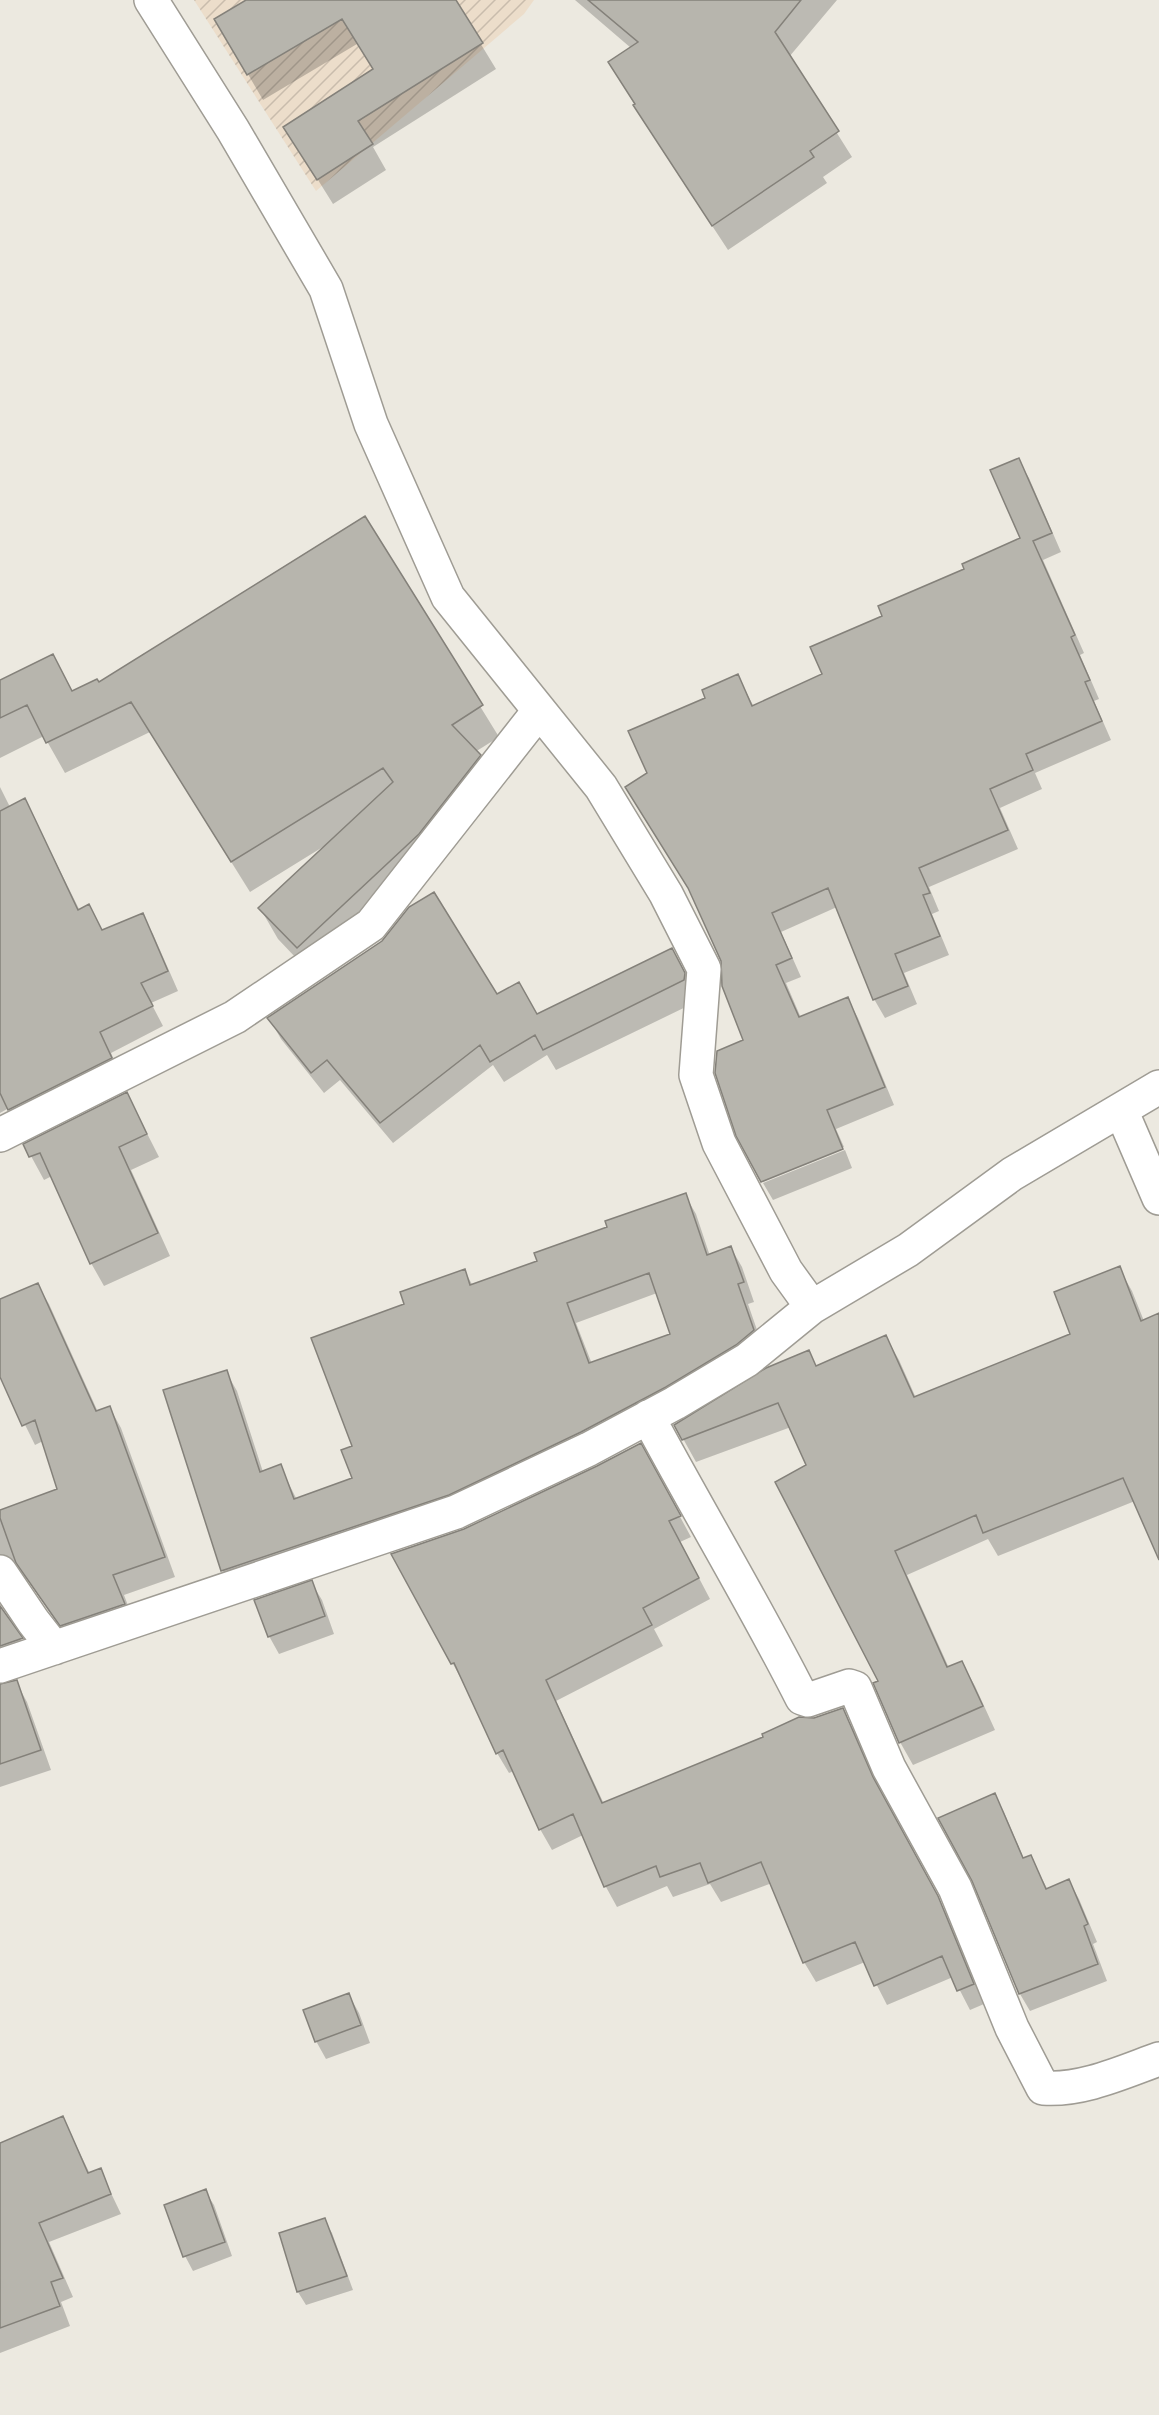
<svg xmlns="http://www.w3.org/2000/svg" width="1159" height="2415" viewBox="0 0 1159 2415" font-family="'Roboto Serif',serif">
  <defs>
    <pattern id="industrial-furrows" width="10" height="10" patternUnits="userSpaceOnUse" patternTransform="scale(1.5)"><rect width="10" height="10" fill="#ecddca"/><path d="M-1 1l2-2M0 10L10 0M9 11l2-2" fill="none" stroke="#c9bcac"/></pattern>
  </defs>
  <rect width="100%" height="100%" fill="#ece9e0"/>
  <path fill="url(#industrial-furrows)" d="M194,0H534L524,14L316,191Z"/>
  <path fill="#0003" fill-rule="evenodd" d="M249,0H454L496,69L373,147L386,170L333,204L285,127L374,70L357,44L263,100L216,19Z
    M575,0H837L789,57L852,157L823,177L827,183L728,250L650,131L610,62L631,48Z
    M1018,460L1029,478L1061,552L1043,560L1084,653L1080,655L1099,699L1094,701L1111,740L1035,773L1042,789L1000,808L1018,849L929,887L939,911L932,914L949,955L904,973L917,1004L885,1018L874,999L837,907L781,932L801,977L786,983L801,1018L848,999L858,1018L894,1105L836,1129L844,1147L761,1180L745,1041L722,961L649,773L707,698L738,676L754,707L824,675L884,617L1022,538Z
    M364,518L499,737L475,752L497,787L315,978L278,939L260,908L326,845L250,892L150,732L65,773L44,736L0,758V686L53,656L73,692L98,684Z
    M0,787L10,807L25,800L80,911L103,932L142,915L153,934L178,991L151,1003L163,1026L111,1053L122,1078L21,1129L9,1108L0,1113Z
    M684,971L696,995V1002L556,1070L547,1055L504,1082L493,1065L393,1143L340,1080L324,1093L281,1039L269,1018L497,996L537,1016Z
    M127,1094L159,1157L131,1170L170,1256L104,1286L91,1263L52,1176L44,1180L25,1145Z
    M845,1150L852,1168L773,1200L763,1183Z
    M685,1195L696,1214L710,1256L731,1248L742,1267L754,1302L748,1304L764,1350L677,1406L234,1590L223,1571L165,1391L226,1372L237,1391L263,1472L280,1466L297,1500L354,1479V1447L406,1305L464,1270L473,1286L539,1262L609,1228ZM657,1293L672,1335L592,1364L576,1323Z
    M1119,1268L1132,1291L1144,1321L1159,1315V1535L1135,1501L998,1556L988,1539L907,1575L949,1668L962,1663L975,1686L995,1730L913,1765L900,1742L808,1466L791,1427L696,1462L676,1426L808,1352L817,1367L886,1337L899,1360L916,1398L1072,1335Z
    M37,1284L49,1304L98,1412L110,1408L121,1428L175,1577L124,1595L135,1624L73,1645L29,1582L22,1575L0,1577V1521L59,1490L43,1441L35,1445L0,1374V1301Z
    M652,1465L691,1537L680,1542L710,1599L654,1629L663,1646L556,1701L604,1804L842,1710L854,1730L884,1799L949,1918L984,2004L970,2010L953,1977L887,2005L865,1962L816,1982L804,1962L772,1883L721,1902L710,1884L673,1897L667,1886L617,1907L606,1887L583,1835L552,1850L540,1829L514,1771L509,1773L497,1753L464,1684L393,1555Z
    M311,1582L322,1600L334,1634L279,1654L269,1636Z
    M0,1608L33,1659L0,1671Z
    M16,1682L27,1702L51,1770L0,1787V1685Z
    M994,1795L1004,1812L1024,1859L1030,1857L1048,1890L1069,1881L1079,1899L1097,1942L1093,1944L1107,1981L1030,2011L1020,1994L974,1880Z
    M349,1995L359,2013L370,2043L326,2059L316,2041Z
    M63,2118L90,2174L100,2170L121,2214L49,2242L73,2297L61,2302L70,2326L0,2353V2144Z
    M205,2191L214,2205L232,2256L193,2271L185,2256Z
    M324,2220L332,2233L353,2290L306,2305L298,2292Z"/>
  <path fill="#b7b5ad" stroke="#84817a" stroke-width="1.5" fill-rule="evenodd" d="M246,0H456L483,43L358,121L373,144L317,180L283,127L373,69L342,19L247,75L214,19Z
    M588,0H801L775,32L839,131L810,151L814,157L712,226L633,105L635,104L608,62L638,42Z
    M1019,458L1052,533L1033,541L1075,635L1071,637L1090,680L1085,682L1102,721L1026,754L1033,770L990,789L1008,830L919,868L930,893L923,895L940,936L895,954L908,986L873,1000L828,888L772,913L792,958L776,965L799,1017L848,997L885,1087L827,1110L843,1149L761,1182L736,1136L715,1073L717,1051L743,1040L722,986L721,961L688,888L625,787L647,773L628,731L705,698L702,690L738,674L752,706L822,674L810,647L882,616L878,606L964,569L962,564L1020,538L990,470Z
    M365,516L483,705L452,725L481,755L419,834L297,948L258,908L393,782L383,768L231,862L131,702L46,743L27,705L0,718V680L53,654L72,691L97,679L99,682Z
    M25,798L78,910L89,904L102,930L143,913L168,971L141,983L153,1006L100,1032L112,1058L8,1110L0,1093V811Z
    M434,892L497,994L519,982L537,1014L672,948L685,973L684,980L543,1050L535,1035L490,1062L480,1045L380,1123L327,1060L311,1073L267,1018L382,941L409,907Z
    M127,1092L147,1134L119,1147L158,1233L90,1264L40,1153L29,1157L23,1144Z
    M686,1193L707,1255L731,1246L744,1282L738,1284L754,1330L736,1345L666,1387L581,1432L449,1495L221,1571L163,1390L227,1370L260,1472L281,1464L294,1499L352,1478L341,1450L352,1446L311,1338L404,1304L400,1292L465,1269L470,1285L537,1261L534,1253L607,1227L605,1221ZM649,1273L670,1334L589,1363L567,1303Z
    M1120,1266L1141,1321L1159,1313V1560L1123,1478L983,1533L976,1515L895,1551L947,1667L962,1661L983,1706L899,1743L873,1683L878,1681L775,1482L806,1465L778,1403L682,1440L674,1425L766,1368L809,1350L816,1366L886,1335L914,1397L1070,1334L1054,1292Z
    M38,1283L96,1411L110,1406L165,1557L113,1575L125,1604L60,1626L16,1563L0,1518V1510L57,1489L35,1420L22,1426L0,1377V1299Z
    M641,1443L681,1516L669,1521L699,1578L643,1608L652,1625L546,1680L602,1803L763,1737L762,1734L799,1717L814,1718L843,1708L873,1777L938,1896L974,1984L957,1991L942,1956L874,1986L855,1942L803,1963L761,1862L708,1883L700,1863L660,1877L656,1866L604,1887L573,1814L539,1830L503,1750L496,1754L454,1663L451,1664L391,1554L464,1529L597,1466Z
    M312,1580L325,1616L268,1637L254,1600Z
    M0,1606L23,1638L0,1646Z
    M17,1680L41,1750L0,1764V1684Z
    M995,1793L1023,1858L1031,1855L1046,1889L1069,1879L1088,1924L1084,1926L1098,1964L1019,1994L972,1881L938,1818Z
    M349,1993L361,2025L315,2042L303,2010Z
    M63,2116L88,2173L101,2168L111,2194L39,2223L63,2278L51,2282L60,2306L0,2328V2143Z
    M206,2189L225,2242L183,2257L164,2205Z
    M325,2218L347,2276L297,2292L279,2233Z"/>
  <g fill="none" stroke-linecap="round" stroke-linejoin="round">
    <g stroke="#9f9c94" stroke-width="36">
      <path id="minor" d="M151,0L233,130L326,289L371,424L448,597L601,787L666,894L704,969L696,1075L719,1143L786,1271L812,1307
        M1121,1110L1159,1198
        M0,1135L235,1017L371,925L539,711
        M648,1417C698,1511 754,1603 802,1698L808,1700L849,1686L855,1688L889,1768L955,1888L1012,2028L1043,2088C1082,2091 1123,2072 1159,2059
        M0,1572L33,1621L54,1648
        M0,1666L456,1512L589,1449L675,1403L747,1360L812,1307L908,1250L1012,1174L1159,1087"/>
    </g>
    <use href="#minor" stroke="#fff" stroke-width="33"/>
  </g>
</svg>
